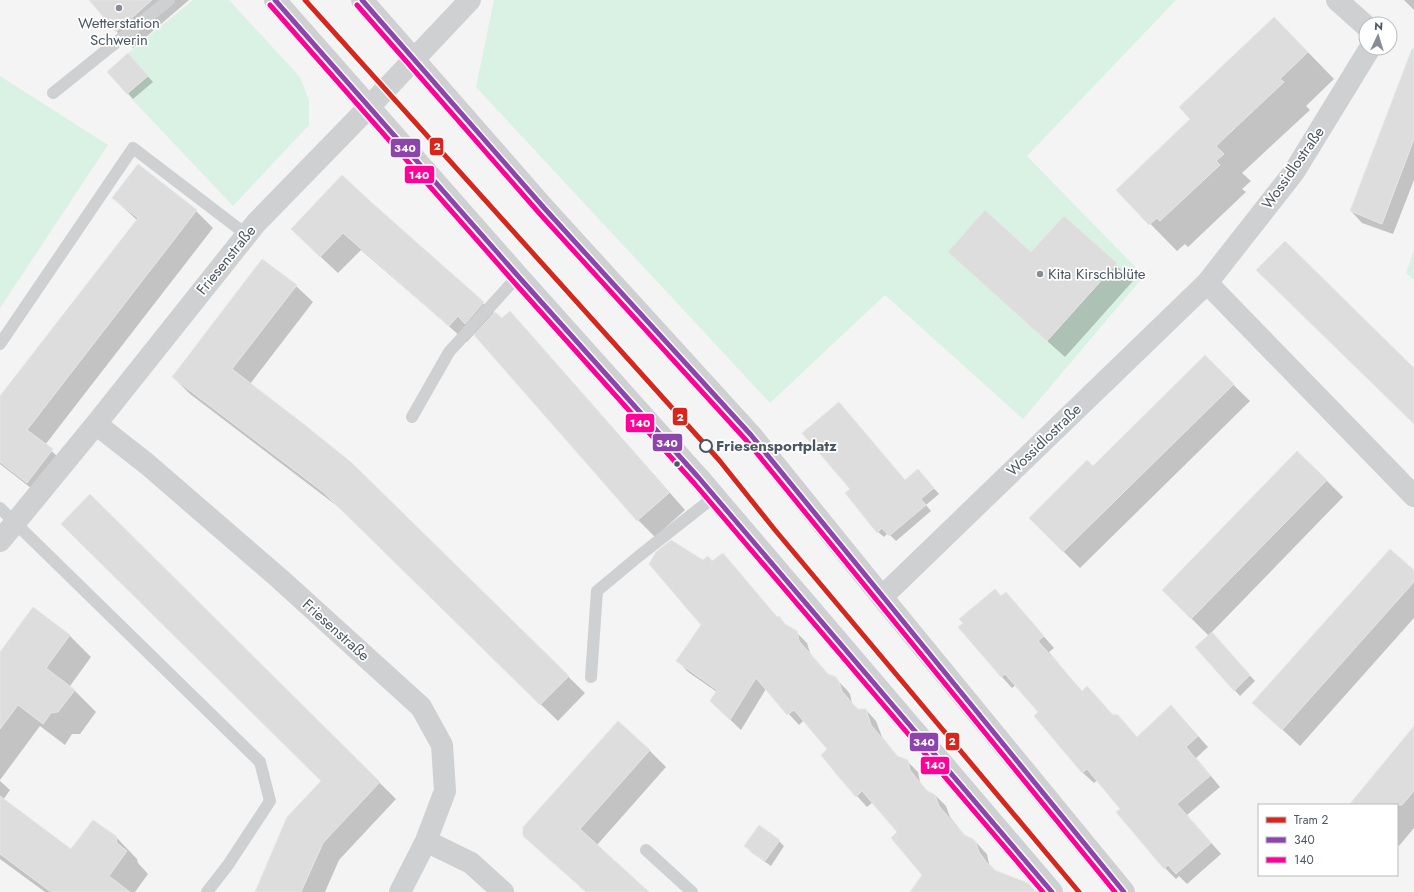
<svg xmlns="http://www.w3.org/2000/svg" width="1414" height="892" viewBox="0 0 1414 892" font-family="Jost,sans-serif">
  <rect width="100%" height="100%" fill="#f4f4f4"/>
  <path fill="#d9f2e3" d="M193,0H229L300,77L309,101V125L233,206L127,94L128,53Z
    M494,0H1176L1027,156L1144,276L1023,419L885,295L770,403L476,87Z
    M0,76L108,145L0,308Z
    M1414,250V280L1406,273Z"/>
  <path fill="#0003" d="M90,0H189L133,48L116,31Z
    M1404,0H1414V10Z
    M1301,45L1334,79L1306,106L1310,110L1242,173L1251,181L1242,189L1246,192L1188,247L1185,244L1177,251L1117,190Z
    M1414,56V180L1393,234L1362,223L1351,211Z
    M133,60L153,82L133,99L128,93Z
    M113,198L196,211L213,228L45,445L69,467L45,499L0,464V397L137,220Z
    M370,203L495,314L502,319L510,312L526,329L685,510L655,537L638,520L475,333L467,342L361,250L338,273L309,246Z
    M1064,217L1133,281L1065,357L966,268L949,252L1031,254Z
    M296,286L313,302L250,384L351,464L585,693L558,721L341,509L190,394L173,377Z
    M1205,357L1250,401L1080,568L1030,518L1093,468Z
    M923,476L939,494L926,505L931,511L896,541L888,533L884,537L878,532L906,481Z
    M1326,480L1343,497L1211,633L1255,681L1240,696L1196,647L1209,636L1163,590Z
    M90,496L396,799L339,860L325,892H255L322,781Z
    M723,554L778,618L789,628L796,632L807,643L810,653L829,676L835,678L846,689L850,694L852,703L859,710H866L876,721L882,737L899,758L907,761L918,772L920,782L928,792L935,795L946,806L950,817L966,837L973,839L984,851L987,854L989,864L1017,892H912L923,875L898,832L873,802L867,807L857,796L829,749L804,720L799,725L766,689L741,730L722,712L717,692L688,672L678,661L702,625L703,561L713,562Z
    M1414,572V618L1300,746L1254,703Z
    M1006,593L1054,648L1049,652L1082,692L1113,715L1137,738L1182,718L1208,747L1196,758L1220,787L1187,815L1221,854L1187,884L1179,876L1176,879L1165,868L1117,813L1121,809L1097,780L1094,783L1083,773L1035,716L1039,712L1016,685L1012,688L1002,677L960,627Z
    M69,635L91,657L70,686L96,712L80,734H72L65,745L40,726L0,780V653Z
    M1414,727V828L1399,846L1397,844V805H1352Z
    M649,750L666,767L597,845L649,892H586L524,835Z
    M0,781L10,790L3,800L71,850L116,837L137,859L138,863L148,874L135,892H45L0,859Z
    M779,841L784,846L771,866L751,852L746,846Z"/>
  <path fill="#ddddde" stroke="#e5e6e7" d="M89,0H152L116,32Z
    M1274,17L1308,52L1280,79L1284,82L1216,146L1224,154L1216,161L1220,165L1160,221L1157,218L1149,225L1116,190L1190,119L1179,107Z
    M1412,49H1414V139L1382,224L1350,211Z
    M128,53L148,76L127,94L107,72Z
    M138,164L197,210L27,430L53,449L27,483L0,462V396L138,218L112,198Z
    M342,175L371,202L484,302L465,324L458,316L449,326L343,233L320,257L291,229Z
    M985,210L1031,252L1064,216L1117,263L1047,341L948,252Z
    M1285,241L1414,368V424L1256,270Z
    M262,259L297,285L232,369L301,422L352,463L569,676L540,705L323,492L172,377Z
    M510,311L669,493L637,521L474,335L495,312L502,318Z
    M1205,355L1234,384L1063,552L1029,518L1087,460L1093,466Z
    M839,402L905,480L918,469L934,488L921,499L926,505L889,536L882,528L877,533L845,493L850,489L802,433Z
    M1297,451L1327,480L1191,619L1162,590Z
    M90,494L380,782L323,843L301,892H255L287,817L321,781L61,524Z
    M671,540L703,560L708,556L712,561L723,553L777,617L779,616L785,624L797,631L799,641L828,674L836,677L839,682L842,691L857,709H866L871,725L897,756L908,760L910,770L926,790L935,795L939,806L964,835L973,839L976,843L979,852L987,863L994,870L1028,883L1036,892H910L922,875L891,838L897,832L862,791L856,797L837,775L821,755L827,749L794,710L787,715L756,678L730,720L710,701L717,690L676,661L701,625L649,564L656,552Z
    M1390,549L1414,570V582L1282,730L1252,703Z
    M995,589L1001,596L1006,592L1044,636L1038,641L1082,691L1087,686L1112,714L1118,715L1137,737L1171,705L1198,736L1186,747L1210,776L1177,804L1211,843L1176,874L1168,865L1164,869L1116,812L1120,809L1087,769L1082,773L1034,716L1038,712L1005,674L1001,677L958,627L963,623L959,619Z
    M33,607L70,635L46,668L75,690L58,712L51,713L43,724L18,705L0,729V652Z
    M1212,632L1250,675L1234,691L1195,647Z
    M618,721L650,750L580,829L649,892H586L523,836V827Z
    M1414,726V791L1402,805H1349Z
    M0,796L71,849L93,820L116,836L117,843L127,851L109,876L130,892H51L0,854Z
    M759,825L780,840L765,861L744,846Z"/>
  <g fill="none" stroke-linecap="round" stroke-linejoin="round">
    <path stroke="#ced0d2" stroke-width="12" d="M53,93L169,0
      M0,344L133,148L247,235
      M412,417L449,352L518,276
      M0,508L260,762L270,801L228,865L207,892
      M591,677L597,591L639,556L714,497
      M646,850L692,892"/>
    <path stroke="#ced0d2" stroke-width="22" d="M1337,0L1366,26
      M1207,283L1414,496
      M0,541L96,424
      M882,597L1207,283L1294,172L1370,48
      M426,841L471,863L503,892
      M400,892L426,841L445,791L442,745L421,707L280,579L147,464L96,424L256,223L369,107L470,0"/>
    <path stroke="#ced0d2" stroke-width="22" d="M275,0L518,276L699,478L1052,892
      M362,0L545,209L751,435L882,597L1124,892"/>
    <g stroke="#fff" stroke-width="8">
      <path id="bus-1" d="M275,0L518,276L699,478L1052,892
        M362,0L545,209L751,435L1124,892"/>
    </g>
    <g stroke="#fff" stroke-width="8">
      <path id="bus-2" d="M270,5L513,281L694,483L1043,892
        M357,5L540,214L746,440L1115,892"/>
    </g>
    <use href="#bus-1" stroke="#8e44ad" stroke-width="5"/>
    <use href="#bus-2" stroke="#f09" stroke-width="5"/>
    <g stroke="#fff" stroke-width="8">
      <path id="tram-1" d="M305,0L719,460L775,530L1079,892"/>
    </g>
    <use href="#tram-1" stroke="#d9261c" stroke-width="5"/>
  </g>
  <g fill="#868d94" stroke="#fff" stroke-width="1.5">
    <circle cx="119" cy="8" r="4"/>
    <circle cx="1040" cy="274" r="4"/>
  </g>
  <circle fill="#fff" stroke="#4a5661" stroke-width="2" cx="706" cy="446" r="6"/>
  <circle fill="#4a5661" stroke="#fff" stroke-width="1.5" cx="677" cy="464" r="3.5"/>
  <g text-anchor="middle" stroke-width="3.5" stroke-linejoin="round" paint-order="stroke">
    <g font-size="15" fill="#4a5661" stroke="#fff">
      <text x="119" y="28">Wetterstation<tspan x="119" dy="17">Schwerin</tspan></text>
      <text x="1048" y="279" text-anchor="start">Kita Kirschblüte</text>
    </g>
    <g font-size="15" fill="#4a5661" stroke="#fff">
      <text transform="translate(1293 168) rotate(-55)" y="5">Wossidlostraße</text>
      <text transform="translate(226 260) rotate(-51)" y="5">Friesenstraße</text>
      <text transform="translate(1044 440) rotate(-44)" y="5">Wossidlostraße</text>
      <text transform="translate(336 630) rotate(42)" y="5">Friesenstraße</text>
    </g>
    <g font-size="15" font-weight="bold" fill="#4a5661" stroke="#fff" text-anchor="start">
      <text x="716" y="451">Friesensportplatz</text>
    </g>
  </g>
  <g stroke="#fff" stroke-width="1.5">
    <rect x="429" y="137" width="15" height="19" rx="4" fill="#d9261c"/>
    <rect x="390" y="138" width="31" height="20" rx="4" fill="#8e44ad"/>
    <rect x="404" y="165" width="31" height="19" rx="4" fill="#f09"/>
    <rect x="672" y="407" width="16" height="19" rx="4" fill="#d9261c"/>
    <rect x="625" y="413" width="30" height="20" rx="4" fill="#f09"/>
    <rect x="652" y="433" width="31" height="19" rx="4" fill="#8e44ad"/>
    <rect x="945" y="732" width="15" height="19" rx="4" fill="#d9261c"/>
    <rect x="909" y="732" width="30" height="20" rx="4" fill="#8e44ad"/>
    <rect x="920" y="756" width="30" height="19" rx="4" fill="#f09"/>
  </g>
  <g font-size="11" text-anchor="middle" font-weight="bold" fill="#fff">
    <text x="437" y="150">2</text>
    <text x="405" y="152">340</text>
    <text x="419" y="179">140</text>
    <text x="680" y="421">2</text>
    <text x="640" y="427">140</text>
    <text x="667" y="447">340</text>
    <text x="952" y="745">2</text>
    <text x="924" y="746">340</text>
    <text x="935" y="769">140</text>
  </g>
  <rect x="1258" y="804" width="140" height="72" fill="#ffffff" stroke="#b7bbc0"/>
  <rect x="1266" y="817" width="20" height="6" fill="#d9261c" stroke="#b7bbc0"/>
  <text x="1294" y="824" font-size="12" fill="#4a5661">Tram 2</text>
  <rect x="1266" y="837" width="20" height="6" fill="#8e44ad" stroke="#b7bbc0"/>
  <text x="1294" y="844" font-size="12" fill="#4a5661">340</text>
  <rect x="1266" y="857" width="20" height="6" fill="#ff0099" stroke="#b7bbc0"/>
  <text x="1294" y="864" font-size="12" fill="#4a5661">140</text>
  <g transform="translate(1378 36) rotate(4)"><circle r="19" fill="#ffffff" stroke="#b7bbc0"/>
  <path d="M0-3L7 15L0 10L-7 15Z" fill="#868d94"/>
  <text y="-6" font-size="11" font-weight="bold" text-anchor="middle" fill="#4a5661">N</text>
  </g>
</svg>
